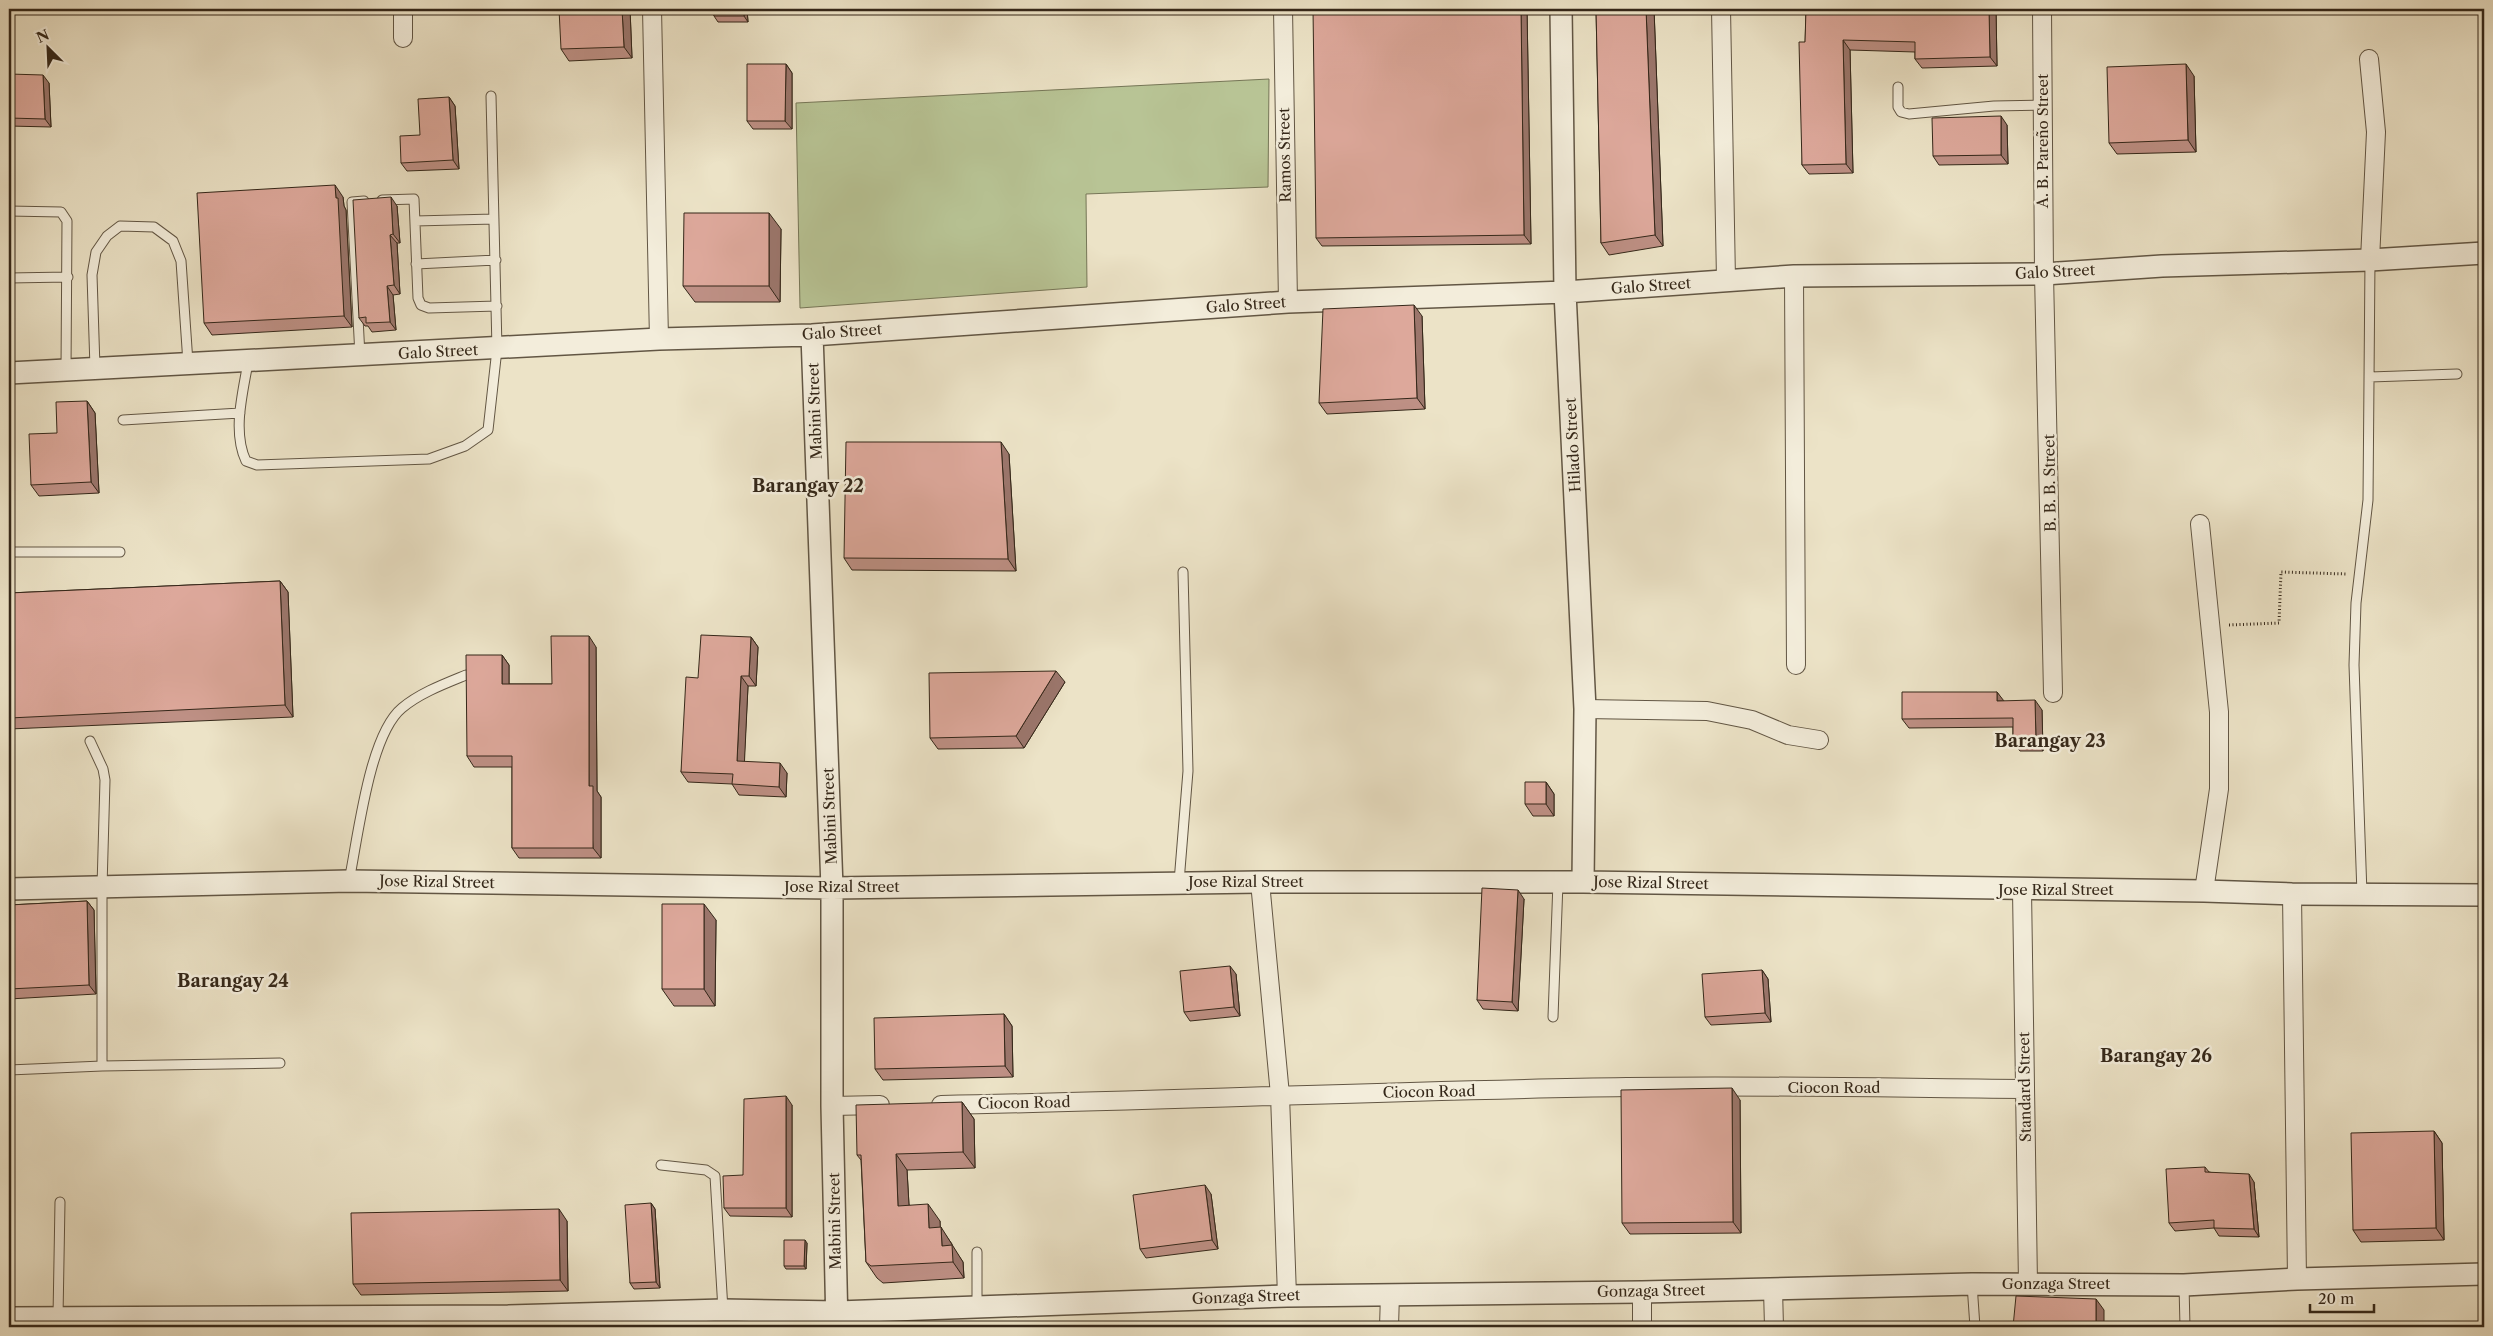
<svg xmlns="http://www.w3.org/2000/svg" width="2493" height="1336" viewBox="0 0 2493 1336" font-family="'Libre Caslon Text',serif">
  <rect width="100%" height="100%" fill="#ece3c7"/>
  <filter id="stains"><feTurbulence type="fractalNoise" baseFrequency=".004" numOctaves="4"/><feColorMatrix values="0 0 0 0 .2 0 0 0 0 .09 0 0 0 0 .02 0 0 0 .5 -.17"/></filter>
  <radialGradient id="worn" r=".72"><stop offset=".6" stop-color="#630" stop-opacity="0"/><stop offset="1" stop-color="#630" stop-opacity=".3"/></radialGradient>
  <path fill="#b8c495" stroke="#767657" d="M1269,79L1268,187L1086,194L1087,287L800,308L796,103Z"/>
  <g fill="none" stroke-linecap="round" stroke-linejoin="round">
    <g stroke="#625644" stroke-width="11">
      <path id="service" d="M1898,87V107L1901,112L1909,114L1994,106L2043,105
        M382,200L414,199L418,298L421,305L429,308L497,306
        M9,211L61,212L67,221L66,370
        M415,221L494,219
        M416,264L496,260
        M9,278L68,277
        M360,356L352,202L364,201
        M248,362C243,393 232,431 246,461L257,465L429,459L465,446L488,430L497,349L491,96
        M95,368L92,275L96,252L107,236L120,226L154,227L173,241L181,261L188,363
        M2370,377L2457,374
        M123,420L240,413
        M9,552H120
        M90,741L103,769L105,780L102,887V1066
        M349,881C358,838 369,735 402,708C420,693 444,684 466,675
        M1179,882L1188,771L1183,572
        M2362,894L2354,665L2356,603L2368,500L2370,260
        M1553,1017L1558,882
        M9,1070L102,1066L280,1063
        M661,1165L706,1170L715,1176L723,1310
        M1972,1284L1975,1327
        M2184,1285L2185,1327
        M977,1306V1252
        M58,1317L60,1202"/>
    </g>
    <g stroke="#625644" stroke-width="20">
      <path id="minor" d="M403,9V38
        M652,9L659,339
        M1283,9L1288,302
        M1721,9L1726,280
        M2042,9L2044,274L2053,693
        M2369,59L2376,132L2370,260
        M1794,276L1796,665
        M2200,524L2219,712V789L2204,891
        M1585,709L1707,711L1752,720L1788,735L1819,740
        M1260,882L1280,1095L1287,1296
        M2022,890L2028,1284
        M2292,894L2297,1279
        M941,1105C1170,1101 1399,1090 1627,1087C1760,1085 1893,1088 2025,1089
        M832,1106L880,1105
        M1773,1289L1774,1327
        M1642,1292V1327
        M1389,1327L1390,1294"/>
    </g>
    <g stroke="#625644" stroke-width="24">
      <path id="tertiary" d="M1561,9L1565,292L1585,709L1583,882
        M812,335L832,888V1106L837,1327
        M9,373L659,339L812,335L1288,302L1565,292L1794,276L2044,274L2162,266L2370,260L2484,253
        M9,889L349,881L832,888L1260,882H1583L2204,891L2292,894L2484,895
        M9,1318L508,1316L723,1310L838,1312L1287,1296L1642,1292L1972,1284L2184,1285L2297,1279L2484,1274"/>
    </g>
    <path stroke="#342719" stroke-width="3" stroke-dasharray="1 2.5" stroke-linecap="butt" d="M2229,625L2279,623L2281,572L2346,574"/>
    <use href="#service" stroke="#f3eddb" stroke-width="9"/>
    <use href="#minor" stroke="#f3eddb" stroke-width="18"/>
    <use href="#tertiary" stroke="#f3eddb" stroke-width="21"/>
  </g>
  <path fill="#be9085" stroke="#342719" d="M630,9L632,58L569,61L561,49Z
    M710,9H747L748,22H718L714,16V12Z
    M1527,9L1531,244L1322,246L1316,238Z
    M1596,9H1654L1663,246L1609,255L1601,243Z
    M1806,9H1996L1997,66L1922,68L1915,59V52L1850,50L1853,173L1809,174L1802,165Z
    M786,64L792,73V129H753L747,121Z
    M9,74L49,83L51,127L9,126Z
    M2194,76L2196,152L2117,154L2109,143Z
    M449,97L455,106L459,169L407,171L401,163L420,135Z
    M2007,125L2008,164L1939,165L1933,156Z
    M343,197L344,206L346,210L352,327L212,335L204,323Z
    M397,206L400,243H397L400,294L393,295L396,330L372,332L368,326H365L359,318Z
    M781,229L780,302H695L683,286Z
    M1422,316L1425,409L1327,414L1319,403Z
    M87,401L95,413L99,493L39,496L31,485L57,433Z
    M1009,454L1016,571L852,570L844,558Z
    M280,581L288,592L293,717L9,729V593Z
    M751,637L758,647L756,686H748L744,762L787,773L786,797L739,795L732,784L688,782L681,772L698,678Z
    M596,647L597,791L601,797V858H519L512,848V767H474L467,756L502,655L509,665V684H552Z
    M1065,682L1024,748L938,749L930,738Z
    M1997,692L2003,701L2042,710L2043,751H2020L2013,742V727L1909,728L1902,719Z
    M1546,782L1554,794V816H1533L1525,804Z
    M1524,899L1518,1011L1483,1009L1477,1000Z
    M87,901L94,910L96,994L9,999V905Z
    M716,920L715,1006H674L662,989Z
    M1762,970L1768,979L1771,1022L1711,1025L1705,1017Z
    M1236,974L1240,1016L1190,1021L1184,1012Z
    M1004,1014L1012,1026L1013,1077L883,1080L875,1069Z
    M1740,1100L1741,1233L1630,1234L1622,1223Z
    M962,1102L974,1119L975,1168L907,1170L909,1205L940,1221V1227L952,1244V1246L963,1262L964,1278L883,1283L877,1278L866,1262L861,1160L857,1155Z
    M792,1105V1217L730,1216L724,1208L743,1175Z
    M2434,1131L2442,1143L2444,1240L2361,1242L2353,1230Z
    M2205,1167L2209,1172L2254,1182L2259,1237L2219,1236L2214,1228L2175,1231L2169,1223Z
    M1211,1194L1218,1249L1146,1258L1140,1249Z
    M651,1203L655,1209L660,1288L634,1289L630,1283Z
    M567,1221L568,1291L361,1295L353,1284Z
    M807,1243L806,1269H786L784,1266Z"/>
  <path fill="#9b766c" stroke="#342719" d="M622,9H630L632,58L624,47Z
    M744,9H747L748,22L744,16Z
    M1521,9H1527L1531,244L1524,235Z
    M1646,9H1654L1663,246L1655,235Z
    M1989,9H1996L1997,66L1990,57Z
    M1843,40L1850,50L1853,173L1846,164Z
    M786,64L792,73V129L785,121Z
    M2186,64L2194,76L2196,152L2188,140Z
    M43,75L49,83L51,127L45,119Z
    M449,97L455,106L459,169L453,160Z
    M2001,116L2007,125L2008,164L2001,155Z
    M335,185L343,197L344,206L346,210L352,327L344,316Z
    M391,197L397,206L400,243L393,234Z
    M769,213L781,229L780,302L769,286Z
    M390,235L397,243L400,294L394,285Z
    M387,286L393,295L396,330L390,322Z
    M1414,305L1422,316L1425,409L1417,398Z
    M87,401L95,413L99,493L91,482Z
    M1001,442L1009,454L1016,571L1008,559Z
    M280,581L288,592L293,717L285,705Z
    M589,636L596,647L597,791L601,797V858L593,848L589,786Z
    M751,637L758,647L756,686L749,676Z
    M502,655L509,665V695L502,684Z
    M1056,671L1065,682L1024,748L1016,736Z
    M741,676L748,686L744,772L737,761Z
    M1997,692L2004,701H1997Z
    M2035,700L2042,710L2043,751L2036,741Z
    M780,763L787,773L786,797L779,787Z
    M1546,782L1554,794V816L1546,804Z
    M1518,890L1524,899L1518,1011L1512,1002Z
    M87,901L94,910L96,994L89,985Z
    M704,904L716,920L715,1006L704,989Z
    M1230,966L1236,974L1240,1016L1234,1007Z
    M1762,970L1768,979L1771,1022L1765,1013Z
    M1004,1014L1012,1026L1013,1077L1005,1066Z
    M1732,1088L1740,1100L1741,1233L1733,1222Z
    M786,1096L792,1105V1217L786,1208Z
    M962,1102L974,1119L975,1168L963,1152Z
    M2434,1131L2442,1143L2444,1240L2436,1228Z
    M896,1154L907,1170L910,1223L898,1206Z
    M2249,1174L2254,1182L2259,1237L2254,1229Z
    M1205,1185L1211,1194L1218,1249L1212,1240Z
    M651,1203L655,1209L660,1288L656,1282Z
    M928,1204L940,1221L941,1244L929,1228Z
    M559,1209L567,1221L568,1291L560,1280Z
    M941,1227L963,1262L964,1278L942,1246Z
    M805,1240L807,1243L806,1269L804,1266Z
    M2096,1299L2104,1310V1327H2096Z"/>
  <path fill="#dda89b" stroke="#342719" d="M559,9H622L624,47L561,49Z
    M713,9H744V16H714Z
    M1313,9H1521L1524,235L1316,238Z
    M1596,9H1646L1655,235L1601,243Z
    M1806,9H1989L1990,57L1915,59V42L1843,40L1846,164L1802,165L1799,42H1805Z
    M747,64H786L785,121H747Z
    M2186,64L2188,140L2109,143L2107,67Z
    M9,74L43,75L45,119L9,118Z
    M449,97L453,160L401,163L400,136L420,135L418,99Z
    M2001,116V155L1933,156L1932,118Z
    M335,185L336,198H338L344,316L204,323L197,193Z
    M391,197L393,234L390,235L394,285L387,286L390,322L366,323V317L359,318L353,200Z
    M684,213H769V286H683Z
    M1414,305L1417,398L1319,403L1323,309Z
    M87,401L91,482L31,485L29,434L57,433L56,402Z
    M846,442H1001L1008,559L844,558Z
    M280,581L285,705L9,718V593Z
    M701,635L751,637L749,676H741L737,761L780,763L779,787L732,784L733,774L681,772L686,677L698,678Z
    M551,636H589V786H593V848H512V756H467L466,655H502V684H552Z
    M1056,671L1016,736L930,738L929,673Z
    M1902,692H1997V701L2035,700L2036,741L2013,742V718L1902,719Z
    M1525,782H1546V804H1525Z
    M1482,888L1518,890L1512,1002L1477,1000Z
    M87,901L89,985L9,989V905Z
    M662,904H704V989H662Z
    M1230,966L1234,1007L1184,1012L1180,971Z
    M1762,970L1765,1013L1705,1017L1702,974Z
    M1004,1014L1005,1066L875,1069L874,1018Z
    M1732,1088L1733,1222L1622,1223L1621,1090Z
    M786,1096V1208H724L723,1176L743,1175L744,1099Z
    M962,1102L963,1152L896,1154L898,1206L928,1204L929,1228L941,1227L942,1246L952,1245L953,1262L871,1266L866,1262L861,1155H857L856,1105Z
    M2434,1131L2436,1228L2353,1230L2351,1133Z
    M2205,1167V1172L2249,1174L2254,1229L2214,1228V1220L2169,1223L2166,1169Z
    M1205,1185L1212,1240L1140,1249L1133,1195Z
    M651,1203L656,1282L630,1283L625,1205Z
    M559,1209L560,1280L353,1284L351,1213Z
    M784,1240H805L804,1266H784Z
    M2016,1296L2096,1299V1327H2013Z"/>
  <g text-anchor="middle" stroke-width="5" stroke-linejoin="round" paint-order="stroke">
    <g font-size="15" fill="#342719" stroke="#f3eddb">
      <text transform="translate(2043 141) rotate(-90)" y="5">A. B. Pareño Street</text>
      <text transform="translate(1285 155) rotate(-91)" y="5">Ramos Street</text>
      <text transform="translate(2055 272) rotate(-3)" y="5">Galo Street</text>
      <text transform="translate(1651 286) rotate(-4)" y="5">Galo Street</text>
      <text transform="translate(1246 305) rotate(-4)" y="5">Galo Street</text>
      <text transform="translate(842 332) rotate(-4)" y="5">Galo Street</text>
      <text transform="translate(438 352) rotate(-3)" y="5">Galo Street</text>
      <text transform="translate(815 411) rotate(-92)" y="5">Mabini Street</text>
      <text transform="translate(1573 445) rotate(-93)" y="5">Hilado Street</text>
      <text transform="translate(2050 483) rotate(-91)" y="5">B. B. B. Street</text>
      <text transform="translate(830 816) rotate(-92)" y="5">Mabini Street</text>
      <text transform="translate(437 882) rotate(1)" y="5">Jose Rizal Street</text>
      <text x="1246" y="887">Jose Rizal Street</text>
      <text transform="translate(1651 883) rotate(1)" y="5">Jose Rizal Street</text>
      <text x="842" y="892">Jose Rizal Street</text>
      <text x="2056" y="895">Jose Rizal Street</text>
      <text transform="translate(2025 1087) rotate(-91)" y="5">Standard Street</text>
      <text x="1834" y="1093">Ciocon Road</text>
      <text transform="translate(1429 1092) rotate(-1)" y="5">Ciocon Road</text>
      <text transform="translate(1024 1103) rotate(-1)" y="5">Ciocon Road</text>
      <text transform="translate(835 1221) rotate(-91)" y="5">Mabini Street</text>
      <text x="2056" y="1289">Gonzaga Street</text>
      <text transform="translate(1651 1291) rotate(-1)" y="5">Gonzaga Street</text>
      <text transform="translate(1246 1297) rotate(-2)" y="5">Gonzaga Street</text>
    </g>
    <g font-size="18" font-weight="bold" fill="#342719" stroke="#f3eddb">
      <text x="808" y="492">Barangay 22</text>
      <text x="2050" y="747">Barangay 23</text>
      <text x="233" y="987">Barangay 24</text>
      <text x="2156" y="1062">Barangay 26</text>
    </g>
  </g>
  <rect width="2493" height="1336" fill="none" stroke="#ece3c7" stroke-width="30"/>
  <rect x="10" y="10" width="2473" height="1316" fill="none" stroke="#342719" stroke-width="2.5"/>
  <rect x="15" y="15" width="2463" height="1306" fill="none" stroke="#342719"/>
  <g transform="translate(48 48) rotate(336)" stroke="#f3eddb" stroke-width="4" paint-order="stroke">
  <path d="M0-4L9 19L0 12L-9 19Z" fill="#342719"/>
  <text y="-8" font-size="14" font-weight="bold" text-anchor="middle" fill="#342719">N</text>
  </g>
  <path d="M2310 1304v8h64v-8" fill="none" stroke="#342719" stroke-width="2.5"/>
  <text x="2318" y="1304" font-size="15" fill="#342719" stroke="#f3eddb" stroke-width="4" paint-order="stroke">20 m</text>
  <rect width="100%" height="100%" filter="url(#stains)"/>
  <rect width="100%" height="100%" fill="url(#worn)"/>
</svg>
